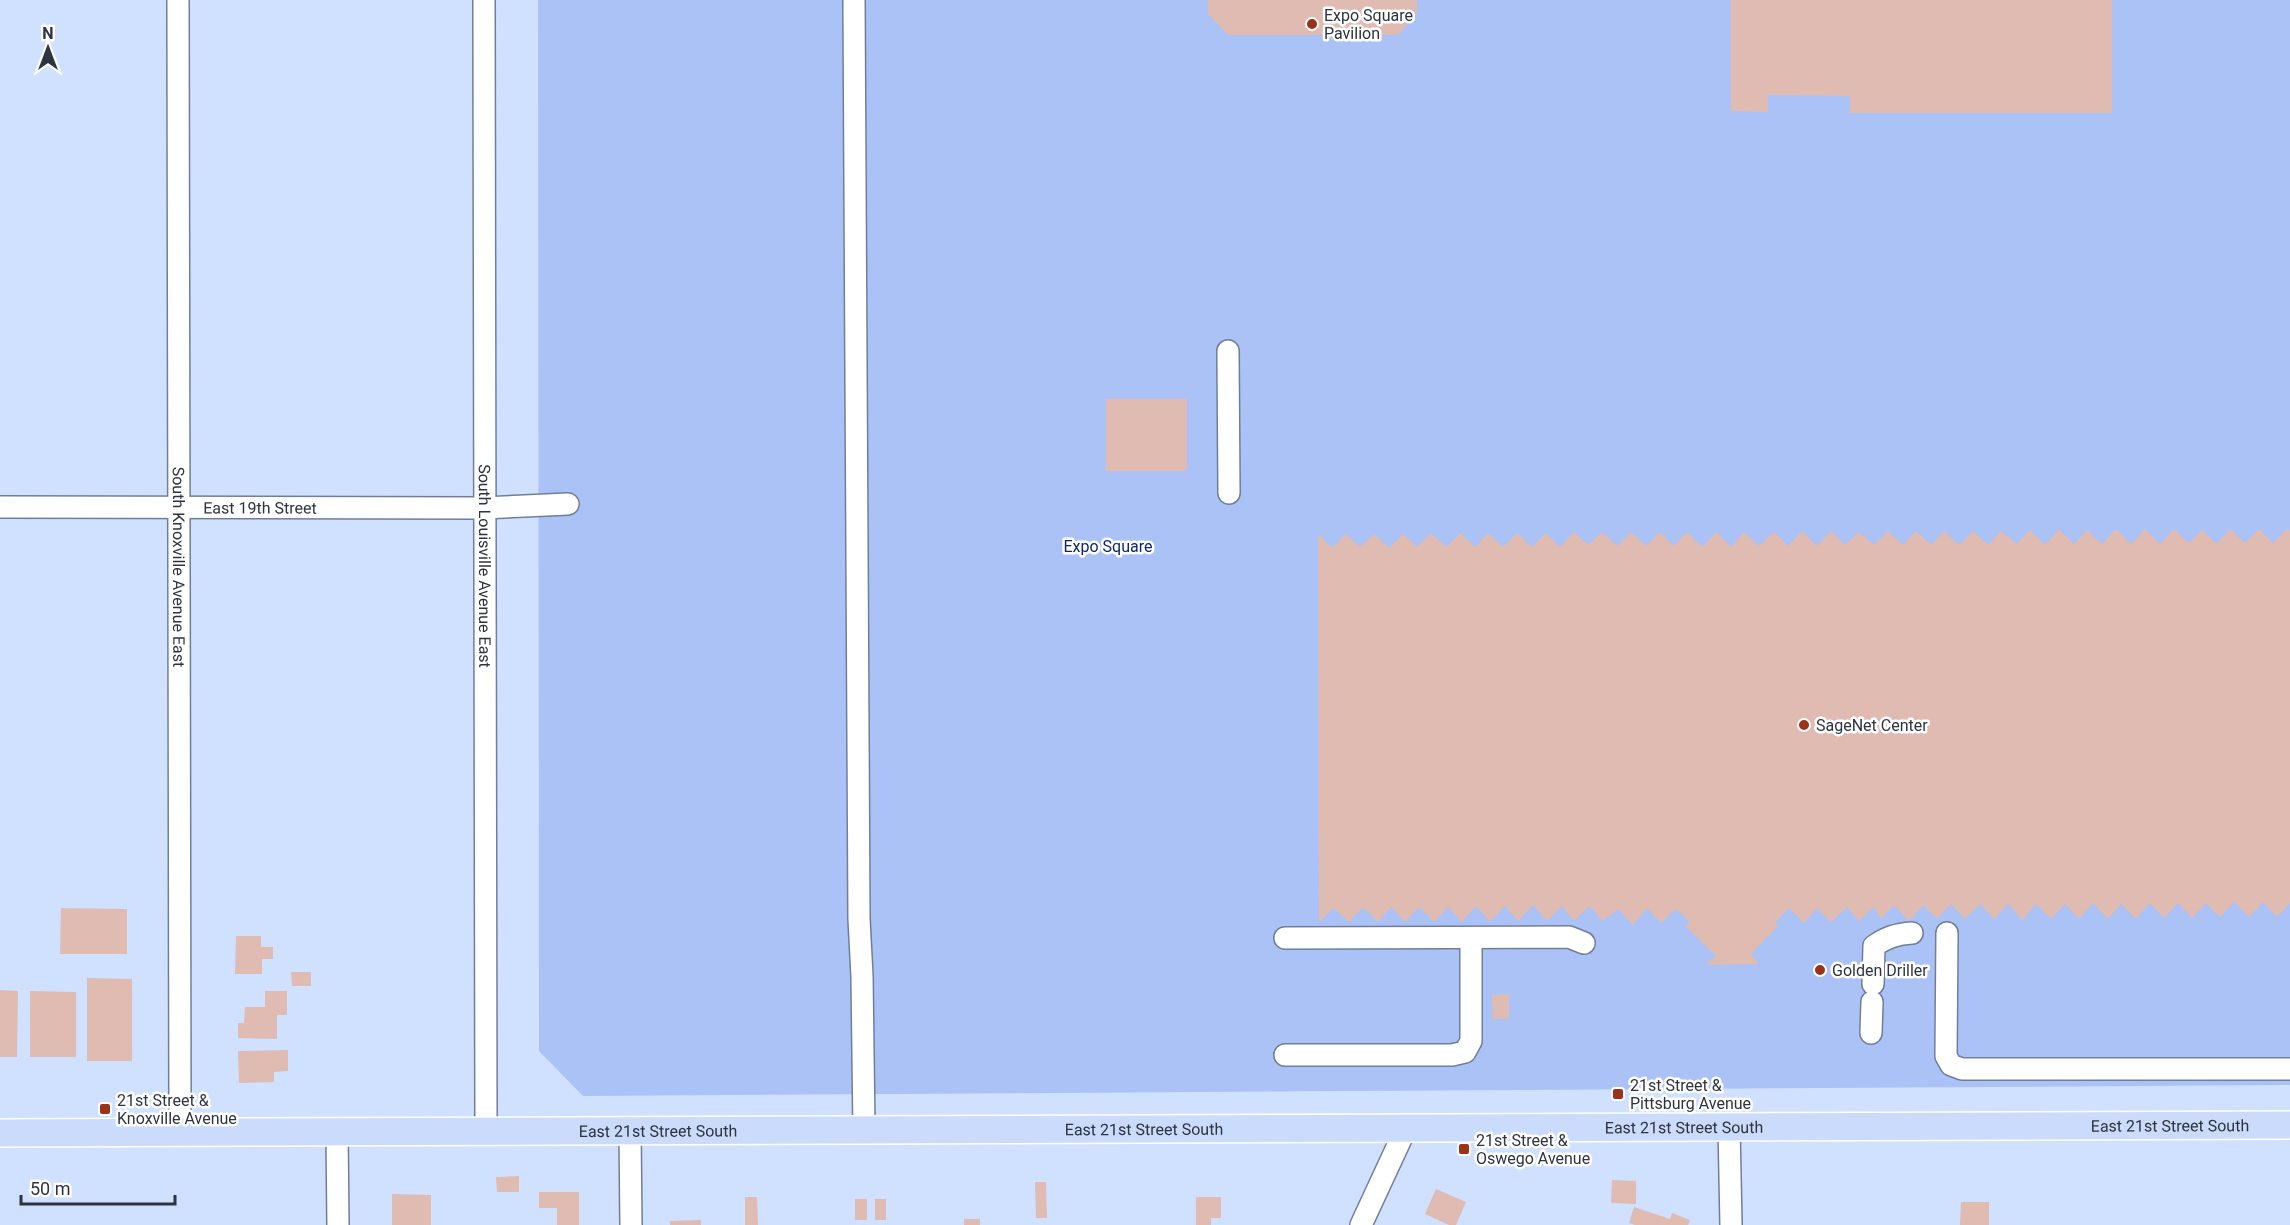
<svg xmlns="http://www.w3.org/2000/svg" width="2290" height="1225" viewBox="0 0 2290 1225" font-family="Roboto,sans-serif">
  <rect width="100%" height="100%" fill="#d0e0ff"/>
  <path fill="#aac2f6" d="M538,0H2290V1085L583,1096L539,1051Z"/>
  <path fill="#e0bbb1" d="M1208,0H1417V13L1398,35H1228L1208,14Z
    M1731,0H2112V113H1850V96L1768,95V112L1731,111Z
    M1106,399H1187V471H1106Z
    M2059,529L2074,544L2087,530L2102,544L2116,529L2131,544L2145,529L2160,544L2174,529L2189,543L2202,530L2217,544L2230,529L2245,543L2259,529L2273,543L2287,529L2290,531V903L2277,917L2263,902L2249,917L2234,902L2220,917L2206,903L2192,918L2178,903L2164,918L2150,903L2136,919L2121,904L2108,919L2093,903L2079,919L2065,904L2051,919L2036,904L2022,920L2008,904L1994,919L1980,904L1965,919L1951,904L1937,919L1923,905L1909,921L1894,905L1881,919L1874,907L1859,921L1847,907L1831,922L1817,908L1804,923L1789,908L1775,922L1778,926L1751,954L1759,964L1706,965L1716,956L1686,927L1689,921L1676,909L1661,923L1647,908L1633,925L1618,909L1603,921L1589,906L1574,921L1562,906L1547,921L1533,905L1518,921L1505,906L1490,922L1476,906L1462,922L1448,907L1434,922L1419,907L1405,922L1391,907L1378,922L1363,907L1349,922L1333,908L1319,922L1318,534L1332,548L1346,534L1360,547L1374,534L1389,548L1403,534L1417,547L1431,533L1446,547L1460,533L1475,547L1488,533L1503,547L1517,533L1532,547L1546,533L1560,547L1574,532L1588,545L1602,532L1617,546L1631,532L1646,546L1660,532L1674,546L1687,532L1702,547L1716,532L1731,547L1744,532L1759,546L1774,532L1788,546L1802,531L1817,546L1831,531L1845,545L1859,532L1874,545L1888,531L1903,545L1916,531L1931,545L1944,531L1959,545L1973,531L1988,545L2001,531L2017,544L2030,530L2045,545Z
    M61,908L127,909V954H60Z
    M236,936H261V947H273V959H262V974H235Z
    M291,972H311V986H292Z
    M87,978L132,979V1061H87Z
    M0,990L18,991L17,1057H0Z
    M30,991L76,992V1057H30Z
    M265,991H287V1015H277V1039L238,1038V1023H244L245,1007H265Z
    M1509,994V1019H1493L1492,995Z
    M288,1050V1071L274,1072V1082L239,1083L238,1051Z
    M519,1176V1192H497L496,1177Z
    M1612,1180L1636,1181V1204L1611,1203Z
    M1035,1182H1046L1047,1218H1036Z
    M1436,1189L1466,1202L1456,1225H1449L1425,1214Z
    M539,1192H579V1225H557V1208H539Z
    M392,1194L431,1195V1225H392Z
    M745,1197H757L758,1225H745Z
    M1196,1197H1221V1218H1211V1225H1196Z
    M855,1199H867V1220H855Z
    M875,1199H886V1220H875Z
    M1961,1202H1989V1225H1960Z
    M1634,1207L1670,1219L1672,1213L1690,1220L1688,1225H1635L1629,1223Z
    M964,1219H980V1225H964Z
    M701,1220V1225H670V1221Z"/>
  <g fill="none" stroke-linecap="round" stroke-linejoin="round">
    <g stroke="#717e9a" stroke-width="24">
      <g id="minor">
        <path id="s1" d="M178,0L180,1133"/>
        <path id="s2" d="M484,0L486,1130"/>
        <path d="M854,0L859,919L862,976L864,1129"/>
        <path d="M1228,351L1229,493"/>
        <path id="s3" d="M0,507L483,508L568,504"/>
        <path d="M1947,933L1946,1056L1951,1065L1962,1069H2290"/>
        <path d="M1285,938L1569,937L1584,943"/>
        <path d="M1873,984L1874,946C1887,937 1897,934 1912,933"/>
        <path d="M1871,1033L1872,1002"/>
        <path d="M1285,1055H1452L1465,1052L1471,1041V938"/>
        <path d="M1729,1126L1731,1225"/>
        <path d="M630,1130L631,1225"/>
        <path d="M337,1132L338,1225"/>
        <path d="M1361,1225L1406,1128"/>
      </g>
    </g>
    <g stroke="#fff" stroke-width="30">
      <g id="major">
        <path id="s4" d="M0,1133L2290,1125"/>
      </g>
    </g>
    <use href="#minor" stroke="#fff" stroke-width="21"/>
    <use href="#major" stroke="#cbdbfc" stroke-width="27"/>
  </g>
  <g fill="#9b331a" stroke="#fff" stroke-width="2">
    <circle cx="1312" cy="24" r="6"/>
    <circle cx="1804" cy="725" r="6"/>
    <circle cx="1820" cy="970" r="6"/>
    <rect x="1612" y="1088" width="12" height="12" rx="3"/>
    <rect x="99" y="1103" width="12" height="12" rx="3"/>
    <rect x="1458" y="1143" width="12" height="12" rx="3"/>
  </g>
  <g text-anchor="middle" stroke-width="5" stroke-linejoin="round" paint-order="stroke">
    <g font-size="16" fill="#2d333f" stroke="#fff" text-anchor="start">
      <text x="1324" y="21">Expo Square<tspan x="1324" dy="18">Pavilion</tspan></text>
      <text x="1816" y="731">SageNet Center</text>
      <text x="1832" y="976">Golden Driller</text>
      <text x="1630" y="1091">21st Street &amp;<tspan x="1630" dy="18">Pittsburg Avenue</tspan></text>
      <text x="117" y="1106">21st Street &amp;<tspan x="117" dy="18">Knoxville Avenue</tspan></text>
      <text x="1476" y="1146">21st Street &amp;<tspan x="1476" dy="18">Oswego Avenue</tspan></text>
    </g>
    <g font-size="16" fill="#2d333f" stroke="#fff">
      <text dy="6" stroke="none"><textPath href="#s3" startOffset="260">East 19th Street</textPath></text>
      <text dy="6" stroke="none"><textPath href="#s2" startOffset="566">South Louisville Avenue East</textPath></text>
      <text dy="6" stroke="none"><textPath href="#s1" startOffset="567">South Knoxville Avenue East</textPath></text>
      <text dy="6" stroke="none"><textPath href="#s4" startOffset="2170">East 21st Street South</textPath></text>
      <text dy="6" stroke="none"><textPath href="#s4" startOffset="1684">East 21st Street South</textPath></text>
      <text dy="6" stroke="none"><textPath href="#s4" startOffset="1144">East 21st Street South</textPath></text>
      <text dy="6" stroke="none"><textPath href="#s4" startOffset="658">East 21st Street South</textPath></text>
    </g>
    <g font-size="16" fill="#0d266f" stroke="#fff">
      <text x="1108" y="552">Expo Square</text>
    </g>
  </g>
  <g transform="translate(48 48)" stroke="#ffffff" stroke-width="4.5" paint-order="stroke">
  <path d="M0-4.5L10 22L0 15L-10 22Z" fill="#2d333f"/>
  <text y="-9" font-size="16" font-weight="bold" text-anchor="middle" fill="#2d333f">N</text>
  </g>
  <path d="M21 1195v9h154v-9" fill="none" stroke="#2d333f" stroke-width="3"/>
  <text x="30" y="1195" font-size="18" fill="#2d333f" stroke="#ffffff" stroke-width="4.5" paint-order="stroke">50 m</text>
</svg>
